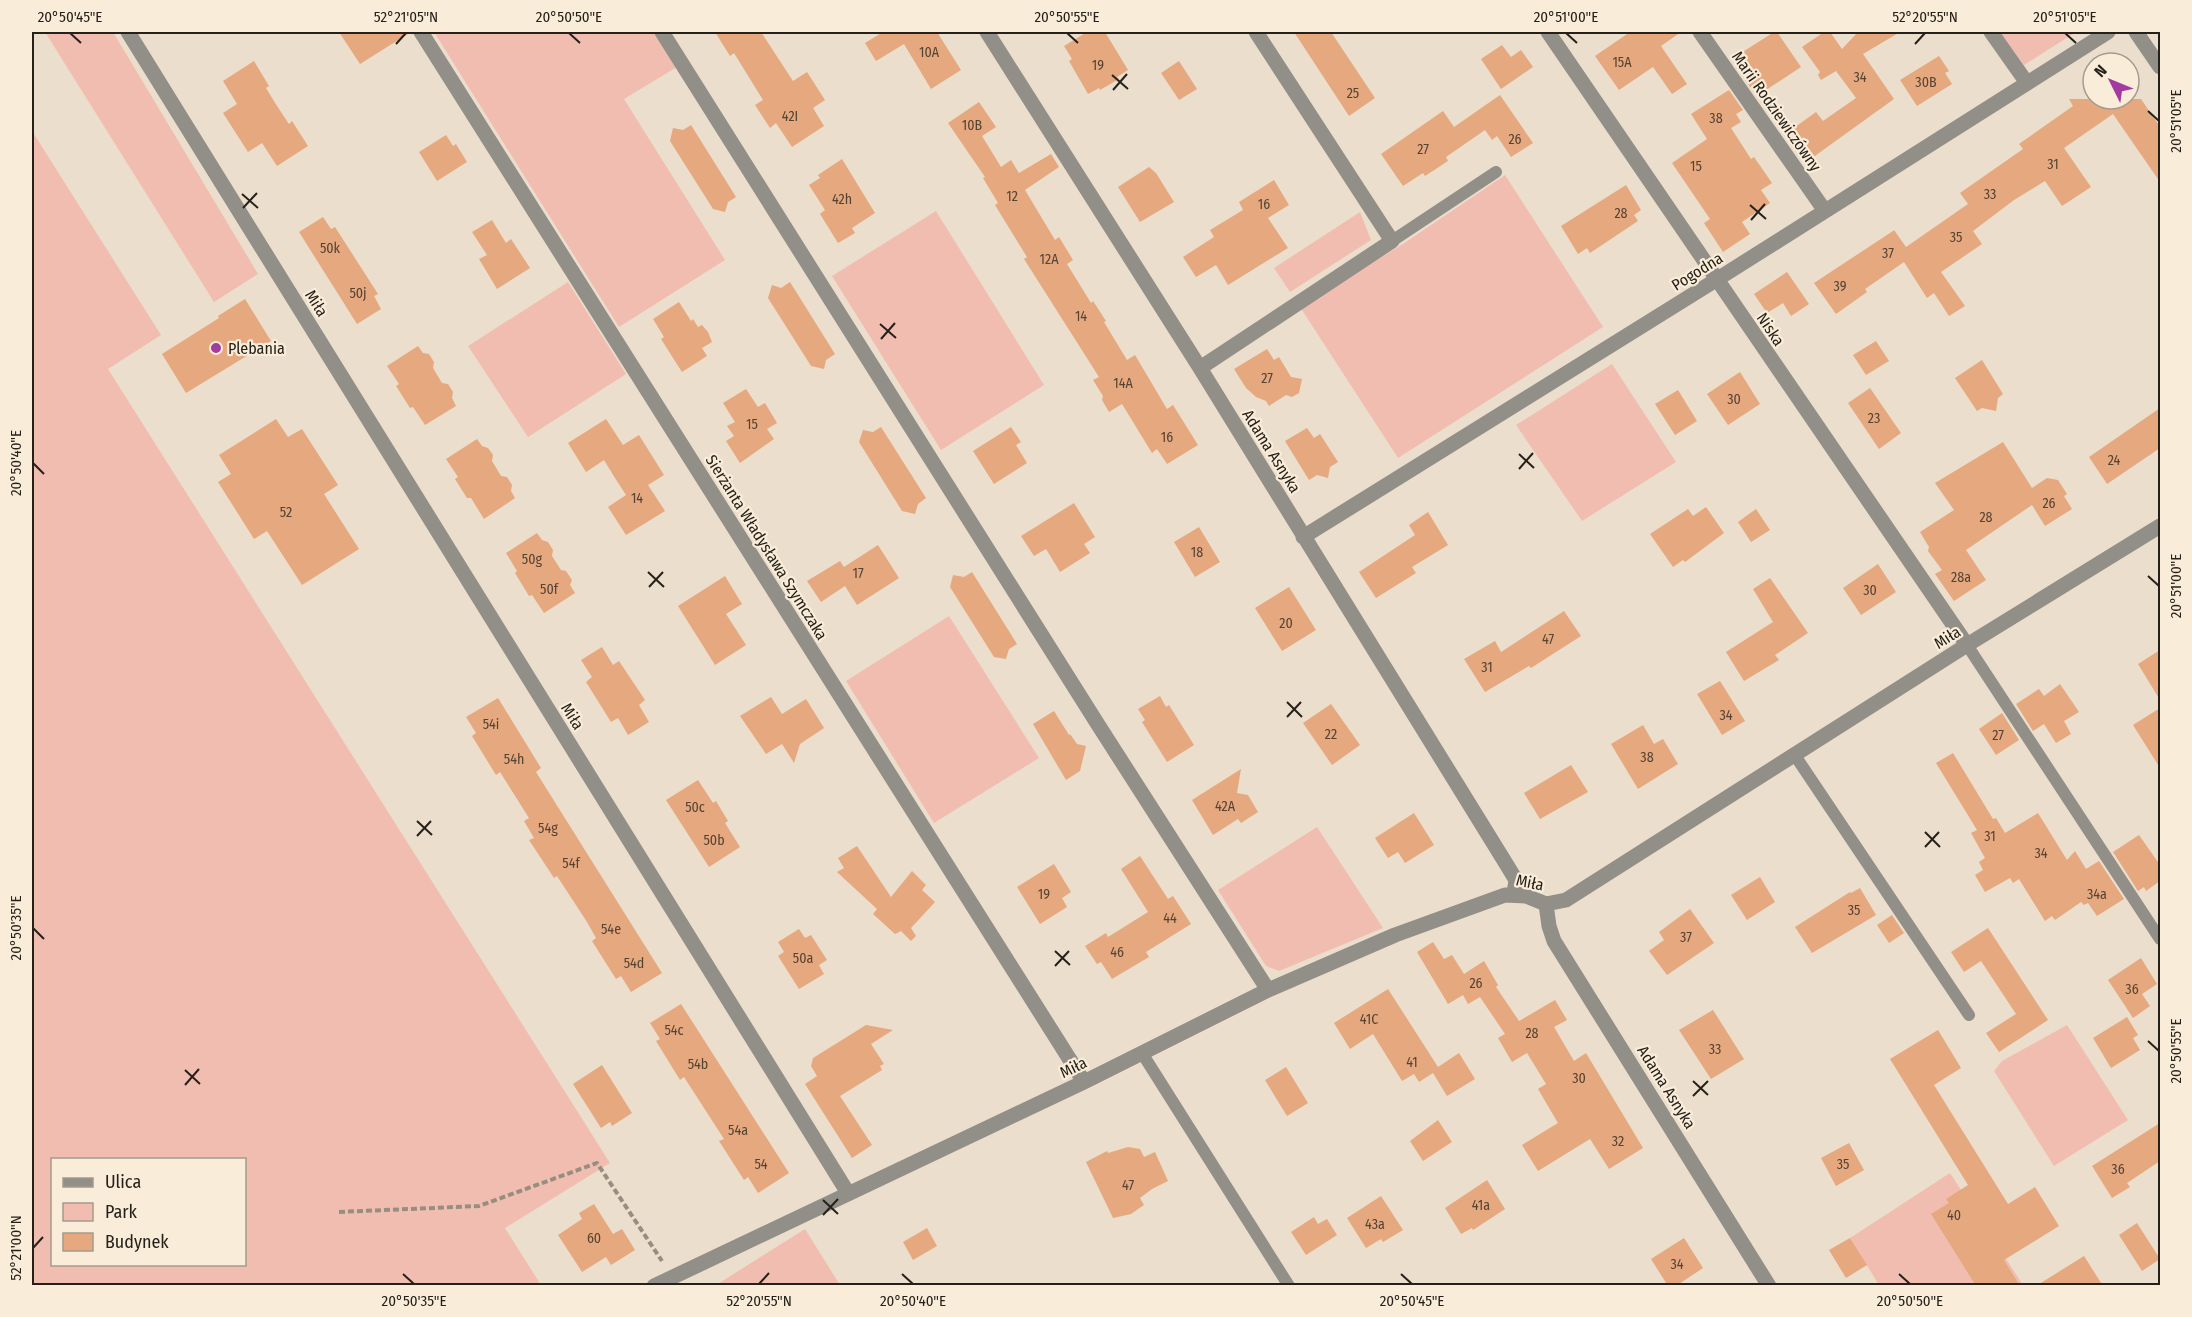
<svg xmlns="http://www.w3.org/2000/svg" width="2192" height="1317" viewBox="0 0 2192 1317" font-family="'Fira Sans Condensed',sans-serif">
  <rect width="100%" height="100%" fill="#ebdecc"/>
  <path fill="#f2bdb1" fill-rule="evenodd" d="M45,32H113L258,274L214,302Z
    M434,32H654L677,67L624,99L725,260L619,327Z
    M1999,32H2076L2024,65Z
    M32,131L161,335L108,369L610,1163L505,1228L541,1285H32ZM52,1160H244V1264H52Z
    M1505,175L1603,327L1398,458L1300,307L1403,244Z
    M936,211L1044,385L941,450L832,276Z
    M1360,212L1371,240L1290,292L1274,268Z
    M568,282L626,374L528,437L468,346Z
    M1612,364L1676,462L1582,521L1516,425Z
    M949,616L1039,758L934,823L846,681Z
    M1317,827L1383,928L1279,971L1266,966L1218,890Z
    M2067,1025L2128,1120L2054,1166L1994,1071L2002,1061Z
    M1950,1173L2023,1285H1879L1850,1238Z
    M805,1229L840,1285H716Z"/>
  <path fill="#e5a87f" d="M339,32H411L360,64Z
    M715,32H761L793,81L807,72L825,100L813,108L824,126L792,147L776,123L770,128L755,105L763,100L734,53L730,56Z
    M883,32H937L961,70L931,89L904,44L876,61L865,43Z
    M1087,32H1105L1128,70L1117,77L1119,79L1100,90L1099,88L1088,94L1069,61L1072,59L1064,46Z
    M1294,32H1331L1375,98L1349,116Z
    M1630,32H1681L1661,46L1687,84L1672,94L1653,67L1619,90L1595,56Z
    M1774,32H1777L1801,67L1757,96L1745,80L1755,73L1741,53Z
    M1824,32H1830L1842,49L1858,32H1900L1863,54L1894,99L1812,158L1791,130L1816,112L1823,121L1856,98L1836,71L1821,80L1818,75L1820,72L1802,47Z
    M1502,45L1511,57L1521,50L1533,67L1501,89L1481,59Z
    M1939,56L1949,71L1945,73L1952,84L1917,106L1900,80Z
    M254,61L269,86L266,88L277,106L289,124L292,121L308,146L277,166L262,143L248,152L223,113L237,104L223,81Z
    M1179,61L1197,89L1179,100L1161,73Z
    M1729,90L1743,110L1736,114L1741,122L1731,128L1751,159L1754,157L1772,183L1761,190L1770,203L1742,222L1750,234L1723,252L1704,223L1710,219L1672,163L1707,139L1691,114Z
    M1500,95L1533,143L1511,157L1497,136L1492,140L1485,130L1446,157L1448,161L1425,176L1423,173L1403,186L1381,154L1443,111L1454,127Z
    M2069,99H2141L2160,127V182L2113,114L2064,148L2091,187L2062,206L2045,181L2014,200L1973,231L1982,244L1941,272L1965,306L1949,316L1934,293L1927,298L1904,262L1865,289L1867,292L1836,314L1814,283L1893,231L1894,230L1906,247L1968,204L1960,193L2023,149L2019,144L2073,106Z
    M979,102L996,127L982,136L1001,167L1011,160L1019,173L1051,154L1059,167L1025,190L1055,240L1059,237L1073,260L1067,264L1091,303L1093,301L1106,321L1104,322L1127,360L1135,355L1167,409L1173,405L1198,445L1167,464L1157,449L1152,453L1122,404L1109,412L1102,400L1103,396L1093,380L1099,377L1024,259L1027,257L995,205L998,203L983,178L985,177L948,123Z
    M691,125L736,197L728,202L725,212L713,209L670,141L673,128L683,130Z
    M446,135L453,146L456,144L467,162L437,181L419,152Z
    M842,159L875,213L852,228L855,233L838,243L820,214L825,210L809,185L820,178L818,175Z
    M1149,167L1156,173L1174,202L1140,222L1118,187Z
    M1274,180L1289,205L1268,218L1288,248L1228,285L1216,265L1196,277L1183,257L1214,237L1210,230L1243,210L1239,202Z
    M1626,185L1641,210L1634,215L1638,221L1590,253L1587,248L1578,254L1561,226Z
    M323,217L331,229L335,227L378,294L374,296L381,309L357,324L299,232Z
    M492,220L506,243L511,239L530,268L497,289L479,259L487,255L472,232Z
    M1787,272L1809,304L1791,316L1783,303L1767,313L1754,294Z
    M790,282L835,354L826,360L824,369L811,366L768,298L772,285L781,288Z
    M245,299L271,341L186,393L162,354L219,318L218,316Z
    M679,302L691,321L693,319L698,327L702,325L708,332L712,342L702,348L707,356L682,372L661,339L664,337L653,319Z
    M1876,341L1889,361L1866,375L1853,355Z
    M418,346L423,353L429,354L434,362L433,368L442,383L448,384L453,392L452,398L456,406L425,425L413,407L410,408L396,386L399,384L387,366Z
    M1267,349L1274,360L1279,357L1291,377L1302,379L1299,393L1292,397L1286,395L1269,406L1266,401L1256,397L1246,388L1234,369Z
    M1982,360L2003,394L1998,398L1996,411L1982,408L1977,411L1955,378Z
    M1740,372L1760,404L1728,425L1707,394Z
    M1870,388L1901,433L1879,449L1848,403Z
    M746,389L758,407L765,403L777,423L767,429L774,439L740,463L726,441L734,436L727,426L735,422L723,403Z
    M1678,390L1697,421L1675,435L1655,404Z
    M2160,408V448L2107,484L2089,457Z
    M276,419L288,437L302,429L338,485L324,494L359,549L302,585L267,531L254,539L218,482L231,474L219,455Z
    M606,419L623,445L639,435L664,475L648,485L665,511L626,535L608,507L626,495L615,478L604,460L586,472L568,443Z
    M881,427L926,498L918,504L915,514L902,511L859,442L863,430L873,432Z
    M1011,427L1021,442L1016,445L1027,463L994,484L973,451Z
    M1307,428L1314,438L1320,434L1338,462L1330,467L1328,478L1317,475L1309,480L1285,441Z
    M477,439L482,446L488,448L493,455L492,461L501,476L507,477L512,485L511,491L515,498L484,519L471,498H467L455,479L458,477L446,459Z
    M2003,442L2032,488L2047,478L2058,480L2067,494L2064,496L2072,509L2045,526L2032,505L1966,550L1986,580L1954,601L1935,574L1942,570L1928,551L1929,547L1920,532L1954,510L1935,483Z
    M1074,503L1095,537L1084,544L1090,553L1060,572L1046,549L1034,556L1021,536Z
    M1706,507L1724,533L1685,562L1683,560L1673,567L1650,534L1688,509L1693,516Z
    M1756,509L1770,530L1751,542L1738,522Z
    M1428,512L1448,545L1412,567L1416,573L1376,598L1359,572L1415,535L1409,525Z
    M1199,527L1220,562L1195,577L1174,542Z
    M537,533L542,540L548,542L553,550L552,556L561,570L566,571L572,580L570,585L575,593L544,613L532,595L529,596L515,573L517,571L506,553Z
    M878,545L899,578L857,605L845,586L821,602L807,581L840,561L844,567Z
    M1878,564L1896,592L1861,615L1843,588Z
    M972,572L1017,644L1009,649L1006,659L994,657L950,587L953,575L964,577Z
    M725,576L742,604L726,614L746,645L715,665L678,606Z
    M1770,578L1808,633L1775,655L1779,660L1744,681L1726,652L1773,622L1753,589Z
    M1289,587L1316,630L1282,651L1255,608Z
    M1564,611L1581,636L1531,668L1529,666L1485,692L1464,659L1495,641L1501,652Z
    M602,647L613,665L619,661L645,700L639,705L649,722L628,735L618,718L611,722L586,682L592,677L581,660Z
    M2160,650V700L2138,664Z
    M1720,681L1745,721L1722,735L1697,694Z
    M2060,684L2079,712L2064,721L2071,734L2056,743L2044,724L2033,731L2016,704L2039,689L2044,696Z
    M1160,696L1166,707L1169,705L1194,745L1167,762L1142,722L1145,720L1138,709Z
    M771,697L782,714L806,699L824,728L800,744L794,763L782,744L766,754L740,716Z
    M498,698L541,768L536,772L662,973L631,992L621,976L616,979L592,941L596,938L587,922L557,876L554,878L529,840L534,838L524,821L529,818L500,772L496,775L472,736L476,733L466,717Z
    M1331,704L1360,745L1332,765L1303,723Z
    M2160,708V768L2133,725Z
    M1054,711L1069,735L1070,734L1077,744L1086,746L1080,771L1066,780L1033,724Z
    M2002,713L2019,740L1996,755L1979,729Z
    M1643,725L1654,744L1663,739L1678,764L1638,789L1611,744Z
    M1953,753L1993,819L1996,818L2005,833L2038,813L2067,860L2075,851L2086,869L2099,861L2124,899L2097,916L2088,903L2084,905L2081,902L2055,920L2052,916L2045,921L2019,879L2013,883L2010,878L1985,892L1975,875L1983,870L1979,862L1985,858L1971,833L1977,830L1936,763Z
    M1571,765L1588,792L1540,819L1524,793Z
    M1241,769L1237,793L1248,795L1258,812L1241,823L1238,819L1213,835L1192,800Z
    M698,780L713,803L716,801L728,821L725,823L740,847L709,867L666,800Z
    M1414,813L1434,845L1405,863L1398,852L1388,858L1375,838Z
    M2139,835L2160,865V881L2146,891L2144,887L2138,891L2113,852Z
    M857,846L891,897L912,871L926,885L922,890L935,902L911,928L916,936L911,941L901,931L895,934L873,914L877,909L837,872L844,868L838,858Z
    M1140,856L1168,899L1173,896L1191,924L1146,952L1149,957L1112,979L1101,962L1097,964L1085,946L1106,933L1108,937L1148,912L1121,869Z
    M1054,864L1071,892L1062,898L1067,907L1040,924L1017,887Z
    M1760,877L1775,902L1747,920L1731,895Z
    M1860,888L1876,915L1812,953L1795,927L1850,892L1851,893Z
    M1690,909L1714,943L1667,975L1649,951L1664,940L1659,932Z
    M1892,915L1904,933L1889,943L1877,925Z
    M1988,928L2048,1020L1999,1052L1986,1033L2016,1014L1981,961L1964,972L1951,952Z
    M799,929L805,938L811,935L827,960L819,965L824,974L799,989L778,956L784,952L778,942Z
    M1433,942L1444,959L1452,955L1464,974L1484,961L1498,985L1496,987L1519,1021L1555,1000L1567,1020L1554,1027L1574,1061L1586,1053L1643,1148L1609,1169L1590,1139L1538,1171L1522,1145L1558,1123L1538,1089L1546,1084L1527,1053L1512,1062L1498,1038L1505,1034L1480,997L1468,1004L1463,995L1448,1004L1417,952Z
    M2141,958L2157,984L2142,994L2150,1006L2133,1018L2108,980Z
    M1388,989L1438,1067L1459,1053L1475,1079L1447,1096L1433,1073L1419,1082L1414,1074L1402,1081L1373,1034L1350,1049L1334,1023Z
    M681,1004L789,1173L758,1193L748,1177L744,1180L719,1141L724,1139L684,1077L680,1080L656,1041L660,1039L650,1023Z
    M1713,1010L1744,1059L1711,1079L1679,1030Z
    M2127,1017L2138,1035L2133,1038L2140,1050L2111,1068L2093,1038Z
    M866,1025L893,1030L871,1044L884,1064L880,1066L882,1070L840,1096L872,1145L852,1158L805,1084L817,1076L811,1066L813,1058Z
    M1938,1030L1961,1068L1934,1085L2008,1204L2035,1187L2059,1226L2004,1260L2020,1286H1976L1931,1214L1949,1203L1946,1199L1968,1185L1890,1059Z
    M602,1065L632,1113L612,1126L610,1122L601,1128L573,1084Z
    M1286,1067L1308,1103L1287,1116L1265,1080Z
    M1438,1120L1452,1142L1423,1161L1410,1141Z
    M2160,1123V1161L2127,1183L2130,1187L2112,1198L2092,1166Z
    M1849,1143L1864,1170L1836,1186L1821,1158Z
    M1128,1147L1140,1149L1144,1157L1155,1152L1168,1181L1152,1189L1140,1198L1144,1205L1131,1214L1113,1218L1086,1162L1107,1151L1108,1153Z
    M1487,1180L1505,1209L1473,1230L1472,1228L1461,1234L1445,1208Z
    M1381,1196L1403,1230L1383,1242L1381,1239L1366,1248L1347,1218Z
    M594,1204L613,1234L622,1229L635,1250L611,1265L606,1257L582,1272L558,1235L582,1219L579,1213Z
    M1314,1217L1318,1224L1327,1219L1337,1235L1306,1255L1291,1232Z
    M2137,1223L2160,1259L2142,1271L2119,1235Z
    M927,1228L937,1246L913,1260L903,1242Z
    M1684,1238L1703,1268L1676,1286H1668L1651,1259Z
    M1850,1238L1867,1265L1846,1278L1829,1250Z
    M2084,1256L2103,1286H2036Z"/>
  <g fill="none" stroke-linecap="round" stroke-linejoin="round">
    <path stroke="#978e81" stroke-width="4" stroke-dasharray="6 3" stroke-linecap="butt" d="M339,1212L479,1206L597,1163L662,1261"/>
    <path stroke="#918f87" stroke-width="12" d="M1392,241L1496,172
      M1967,645L2160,939
      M1794,754L1969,1015
      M1142,1053L1289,1286"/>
    <path stroke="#918f87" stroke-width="15" d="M128,32L848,1193
      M421,32L1084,1082
      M662,32L1097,723L1268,990
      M987,32L1200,368L1505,862L1516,880L1514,894
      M1548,32L1967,645
      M1700,32L1825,211
      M1991,32L2027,83
      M2136,32L2160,67
      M1200,368L1392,241L1256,32
      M1303,537L1716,280L2108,32
      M1546,904L1549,926L1554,941L1769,1286
      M654,1286L1084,1082L1268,990L1395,935L1505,895L1526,896L1546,904L1566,900L1967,645L2160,526"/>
  </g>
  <path fill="none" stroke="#25211a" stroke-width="2" d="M70,33L81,43M569,33L580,43M1067,33L1078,43M1566,33L1577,43M2065,33L2076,43M396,44L406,33M1915,44L1925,33M1112,75L1128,89M1113,90L1127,74M2148,111L2159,121M242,194L258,208M1750,205L1766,219M243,208L257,193M1751,220L1765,204M880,324L896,338M881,339L895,323M1519,454L1534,468M33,463L44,474M1519,469L1533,453M648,572L664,587M2148,576L2159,586M649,587L663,572M1287,702L1302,717M1287,717L1301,702M417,821L432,835M1925,832L1940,847M417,836L431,821M1925,847L1939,832M33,928L44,939M1055,951L1070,965M1055,966L1069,951M2148,1041L2159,1051M185,1070L200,1084M1693,1081L1708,1095M185,1085L199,1069M1693,1096L1708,1081M823,1200L838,1214M823,1215L838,1199M33,1248L43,1237M403,1274L414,1284M902,1274L913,1284M1401,1274L1412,1284M1899,1274L1910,1284M759,1284L769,1273"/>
  <circle fill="#a13b9f" stroke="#f9ecd9" stroke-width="2" cx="216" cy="348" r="6"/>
  <g text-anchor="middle" stroke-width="4.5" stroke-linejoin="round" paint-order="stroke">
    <g font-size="14" fill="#554333">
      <text x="929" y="57">10A</text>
      <text x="1622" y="67">15A</text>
      <text x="1098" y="70">19</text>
      <text x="1860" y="82">34</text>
      <text x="1926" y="87">30B</text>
      <text x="1353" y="98">25</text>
      <text x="790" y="121">42I</text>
      <text x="1716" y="123">38</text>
      <text x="972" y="130">10B</text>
      <text x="1515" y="144">26</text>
      <text x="1423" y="154">27</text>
      <text x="2053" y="169">31</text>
      <text x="1696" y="171">15</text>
      <text x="1990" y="199">33</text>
      <text x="1012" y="201">12</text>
      <text x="842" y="204">42h</text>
      <text x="1264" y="209">16</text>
      <text x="1621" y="218">28</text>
      <text x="1956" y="242">35</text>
      <text x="330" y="253">50k</text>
      <text x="1888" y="258">37</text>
      <text x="1049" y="264">12A</text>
      <text x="1840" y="291">39</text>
      <text x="358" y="298">50j</text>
      <text x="1081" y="321">14</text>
      <text x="1267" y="383">27</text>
      <text x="1123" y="388">14A</text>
      <text x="1734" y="404">30</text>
      <text x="1874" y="423">23</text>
      <text x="752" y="429">15</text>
      <text x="1167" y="442">16</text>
      <text x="2114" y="465">24</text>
      <text x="637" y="503">14</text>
      <text x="2049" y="508">26</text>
      <text x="286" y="517">52</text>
      <text x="1986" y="522">28</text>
      <text x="1197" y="557">18</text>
      <text x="532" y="564">50g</text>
      <text x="858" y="578">17</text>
      <text x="1961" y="582">28a</text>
      <text x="549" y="594">50f</text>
      <text x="1870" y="595">30</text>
      <text x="1286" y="628">20</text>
      <text x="1548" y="644">47</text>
      <text x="1487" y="672">31</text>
      <text x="1726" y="720">34</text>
      <text x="491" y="729">54i</text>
      <text x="1331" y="739">22</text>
      <text x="1998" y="740">27</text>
      <text x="1647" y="762">38</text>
      <text x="514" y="764">54h</text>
      <text x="1225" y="811">42A</text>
      <text x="695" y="812">50c</text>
      <text x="548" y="833">54g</text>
      <text x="1990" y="841">31</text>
      <text x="714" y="845">50b</text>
      <text x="2041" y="858">34</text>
      <text x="571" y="868">54f</text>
      <text x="1044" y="899">19</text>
      <text x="2097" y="899">34a</text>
      <text x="1854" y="915">35</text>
      <text x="1170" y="923">44</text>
      <text x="611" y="934">54e</text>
      <text x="1686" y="942">37</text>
      <text x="1117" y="957">46</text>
      <text x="803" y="963">50a</text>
      <text x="634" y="968">54d</text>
      <text x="1476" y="988">26</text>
      <text x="2132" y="994">36</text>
      <text x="1369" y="1024">41C</text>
      <text x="674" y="1035">54c</text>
      <text x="1532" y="1038">28</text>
      <text x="1715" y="1054">33</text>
      <text x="1412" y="1067">41</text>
      <text x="698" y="1069">54b</text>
      <text x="1579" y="1083">30</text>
      <text x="738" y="1135">54a</text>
      <text x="1618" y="1146">32</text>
      <text x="761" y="1169">54</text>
      <text x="1843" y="1169">35</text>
      <text x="2118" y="1174">36</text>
      <text x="1128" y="1190">47</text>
      <text x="1481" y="1210">41a</text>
      <text x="1954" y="1220">40</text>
      <text x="1375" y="1229">43a</text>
      <text x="594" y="1243">60</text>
      <text x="1677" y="1269">34</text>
    </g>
    <g font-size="16" fill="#25211a" stroke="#f9ecd9">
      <text transform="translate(1777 111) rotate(55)" y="6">Marii Rodziewiczówny</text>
      <text transform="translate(1697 271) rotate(-32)" y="6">Pogodna</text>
      <text transform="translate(317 303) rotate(58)" y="6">Miła</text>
      <text transform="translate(1771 329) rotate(56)" y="6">Niska</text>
      <text transform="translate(1272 451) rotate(58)" y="6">Adama Asnyka</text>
      <text transform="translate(767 547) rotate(58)" y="6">Sierżanta Władysława Szymczaka</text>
      <text transform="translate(1947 637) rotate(-32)" y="6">Miła</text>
      <text transform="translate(573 716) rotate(58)" y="6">Miła</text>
      <text transform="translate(1530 882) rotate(12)" y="6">Miła</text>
      <text transform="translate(1073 1067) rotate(-26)" y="6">Miła</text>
      <text transform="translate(1667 1087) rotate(58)" y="6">Adama Asnyka</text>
    </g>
    <g font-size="16" fill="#25211a" stroke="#f9ecd9" text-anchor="start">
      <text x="228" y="354">Plebania</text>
    </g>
  </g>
  <rect width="2192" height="1317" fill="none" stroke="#f9ecd9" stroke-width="66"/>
  <rect x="51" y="1158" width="195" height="108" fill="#f9ecd9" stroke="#a49b8d" stroke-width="1.5"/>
  <rect x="63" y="1178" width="30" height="9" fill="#918f87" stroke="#a49b8d" stroke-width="1.5"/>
  <text x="105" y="1188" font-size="18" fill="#25211a">Ulica</text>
  <rect x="63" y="1203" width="30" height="18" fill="#f2bdb1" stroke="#a49b8d" stroke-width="1.5"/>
  <text x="105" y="1218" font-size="18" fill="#25211a">Park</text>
  <rect x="63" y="1233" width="30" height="18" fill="#e5a87f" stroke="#a49b8d" stroke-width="1.5"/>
  <text x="105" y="1248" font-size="18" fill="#25211a">Budynek</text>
  <g transform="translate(2111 81) rotate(313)"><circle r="28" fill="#f9ecd9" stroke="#a49b8d" stroke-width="1.5"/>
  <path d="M0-4.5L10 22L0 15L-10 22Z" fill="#a13b9f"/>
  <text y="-9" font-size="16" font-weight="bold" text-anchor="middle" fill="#25211a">N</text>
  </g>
  <rect x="33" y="33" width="2126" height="1251" fill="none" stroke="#25211a" stroke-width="2"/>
  <g font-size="15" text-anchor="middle" fill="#25211a">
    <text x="70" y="22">20°50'45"E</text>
    <text x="406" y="22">52°21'05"N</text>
    <text x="569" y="22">20°50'50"E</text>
    <text x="1067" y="22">20°50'55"E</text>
    <text x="1566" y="22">20°51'00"E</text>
    <text x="1925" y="22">52°20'55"N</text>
    <text x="2065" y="22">20°51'05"E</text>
    <text transform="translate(2176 121) rotate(-90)" y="5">20°51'05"E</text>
    <text transform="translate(16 463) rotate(-90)" y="5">20°50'40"E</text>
    <text transform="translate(2176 586) rotate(-90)" y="5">20°51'00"E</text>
    <text transform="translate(16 928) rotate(-90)" y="5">20°50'35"E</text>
    <text transform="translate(2176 1051) rotate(-90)" y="5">20°50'55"E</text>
    <text transform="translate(16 1248) rotate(-90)" y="5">52°21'00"N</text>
    <text x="414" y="1306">20°50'35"E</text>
    <text x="759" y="1306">52°20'55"N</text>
    <text x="913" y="1306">20°50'40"E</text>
    <text x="1412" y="1306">20°50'45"E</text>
    <text x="1910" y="1306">20°50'50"E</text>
  </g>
</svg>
